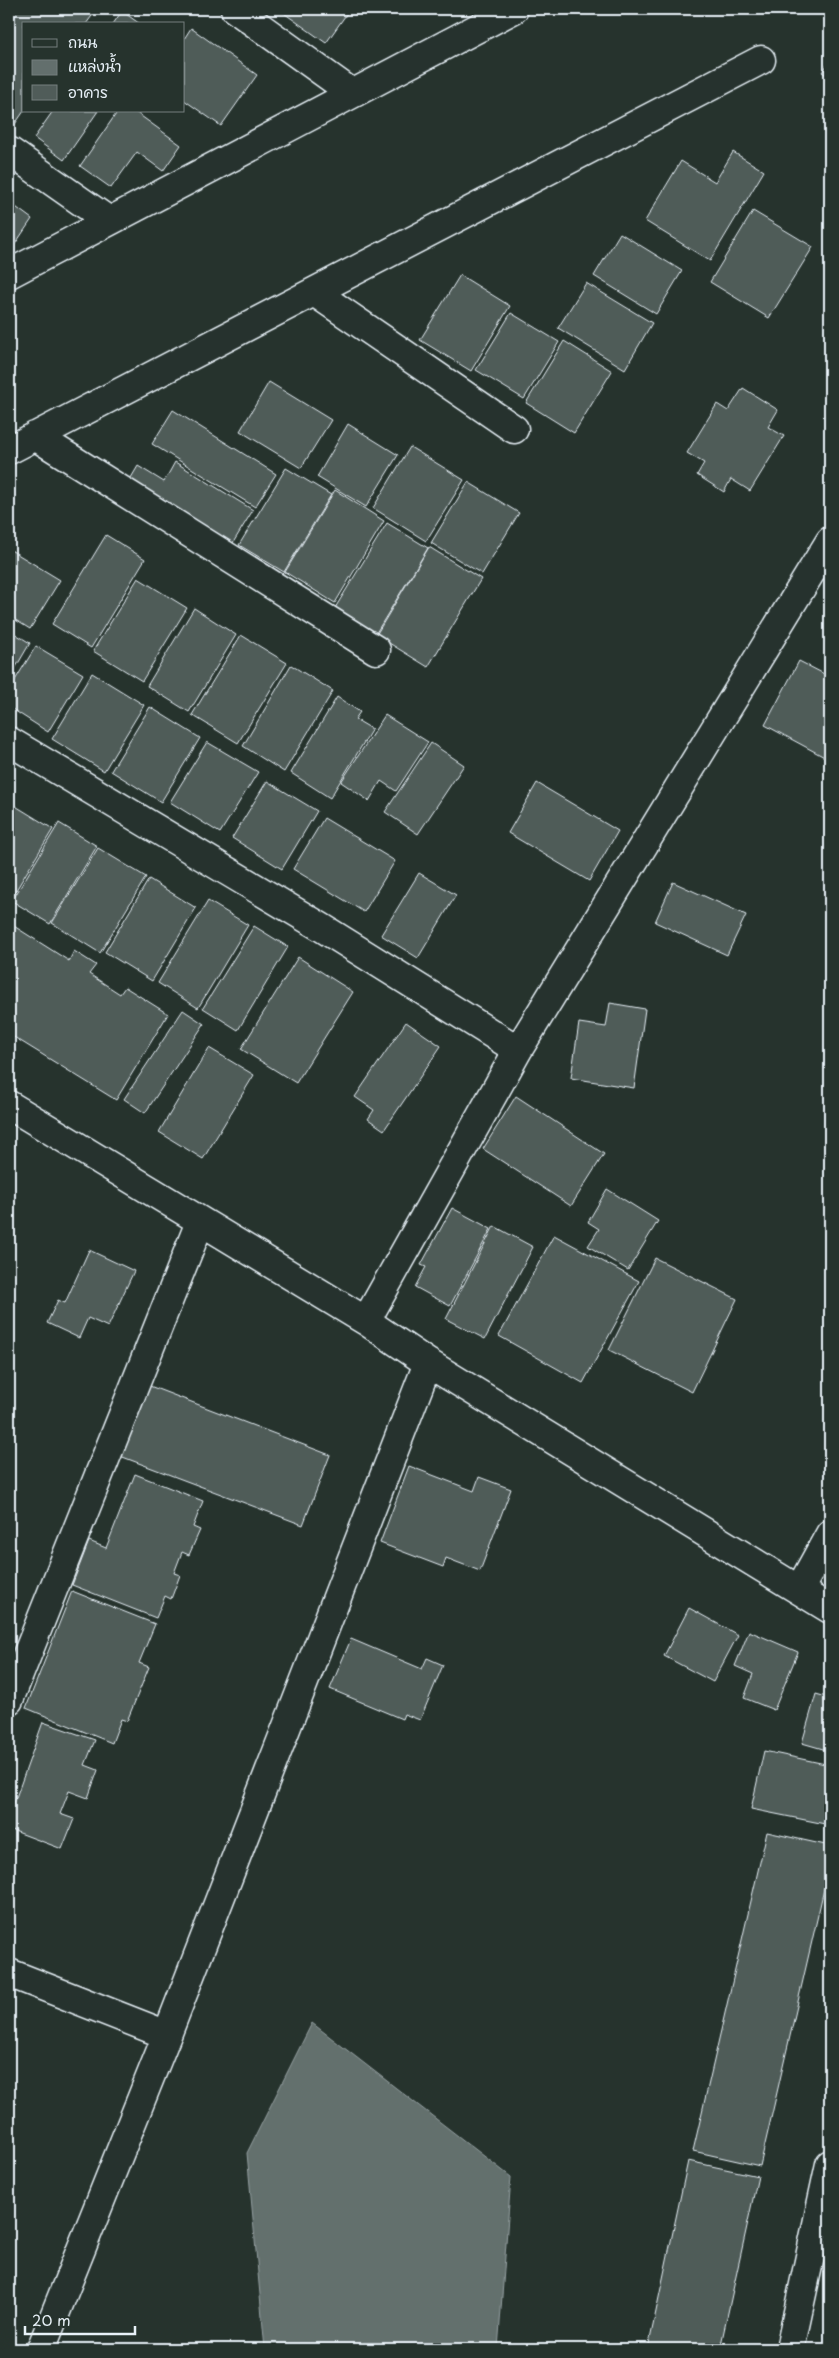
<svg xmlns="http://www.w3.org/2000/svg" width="839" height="2358" viewBox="0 0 839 2358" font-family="'Playpen Sans','Playpen Sans Thai',sans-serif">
  <rect width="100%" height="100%" fill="#26332d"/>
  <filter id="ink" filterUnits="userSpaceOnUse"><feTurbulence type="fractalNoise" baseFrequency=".02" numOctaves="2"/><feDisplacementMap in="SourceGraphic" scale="10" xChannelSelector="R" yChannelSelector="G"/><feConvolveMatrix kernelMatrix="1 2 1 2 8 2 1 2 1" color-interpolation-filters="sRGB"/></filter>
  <g filter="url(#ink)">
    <path fill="#636f6d" stroke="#98a3a5" d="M312,2023L511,2177L498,2349H265L247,2153Z"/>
    <path fill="#505c59" stroke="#e8f1f8" d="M9,9H97L86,24H24V111L13,127L9,124Z
      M283,9H350L326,43L281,11Z
      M467,9H485L479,17Z
      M122,11L140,24H113Z
      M191,28L257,75L221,126L184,100V39Z
      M830,61V78L822,72Z
      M53,111H98L64,160L34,138Z
      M118,111H134L181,145L163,171L137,152L111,188L80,166Z
      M733,152L764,171L710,261L645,221L681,161L715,182Z
      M9,202L32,219L9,253Z
      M753,211L813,247L769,318L710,282Z
      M620,233L682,271L656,314L594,276Z
      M460,275L510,306L471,371L420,340Z
      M586,283L652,323L625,369L558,328Z
      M511,313L559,342L524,399L476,370Z
      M564,341L612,371L574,433L526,403Z
      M269,382L331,420L301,468L240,431Z
      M743,388L778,410L768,427L784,436L750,491L731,479L724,492L697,475L704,463L687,453L717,404L728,411Z
      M173,410L276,474L255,507L152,444Z
      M348,424L398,455L366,507L317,477Z
      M410,447L464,480L426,541L373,508Z
      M175,462L253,510L231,546L128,483L138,466L164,482Z
      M286,468L331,495L284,572L239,545Z
      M468,482L519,513L482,574L431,543Z
      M335,490L384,521L335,603L285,572Z
      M387,523L428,548L376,633L335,608Z
      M106,535L145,559L91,648L52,624Z
      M429,547L481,579L428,667L376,635Z
      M9,549L60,580L30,629L9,616Z
      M138,578L187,608L142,681L93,651Z
      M194,608L236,635L189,712L147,686Z
      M9,630L30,643L9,679Z
      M241,635L287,663L238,743L192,715Z
      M36,646L83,674L48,732L9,707V690Z
      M799,661L830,677V760L765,725Z
      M291,665L333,691L284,772L243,746Z
      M92,673L144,705L104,771L52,739Z
      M337,697L360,712L355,719L372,729L330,798L291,773Z
      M150,707L200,738L161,802L111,771Z
      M385,715L428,742L396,791L381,781L369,801L341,782Z
      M207,742L258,772L220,833L170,802Z
      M431,743L464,765L418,834L385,812Z
      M267,781L317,811L282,869L232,838Z
      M537,783L618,831L589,881L508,833Z
      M9,802L53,829L10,900H9Z
      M324,818L395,861L364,912L293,869Z
      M59,823L97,846L50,924L12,901Z
      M98,848L146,877L100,953L52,923Z
      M419,873L456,895L418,958L381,935Z
      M149,879L196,908L152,981L105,952Z
      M673,882L746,915L727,955L655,922Z
      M208,901L248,925L198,1008L158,983Z
      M9,923L69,961L74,951L96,965L89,974L120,994L125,987L168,1014L116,1100L9,1034Z
      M254,926L288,947L238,1030L203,1008Z
      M298,957L353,992L296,1083L241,1049Z
      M610,1003L645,1009L634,1088L571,1078L579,1023L606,1027Z
      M183,1010L204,1024L145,1113L124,1099Z
      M406,1022L441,1046L384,1130L368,1119L374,1110L355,1097Z
      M209,1048L254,1075L203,1159L159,1132Z
      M516,1096L604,1154L571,1206L483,1149Z
      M607,1189L658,1221L628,1270L588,1246L599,1229L588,1222Z
      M452,1208L491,1229L450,1306L415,1287L426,1267L421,1265Z
      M494,1226L533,1247L485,1339L446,1319Z
      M554,1235L639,1281L583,1383L499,1336Z
      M89,1250L134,1271L108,1327L88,1318L79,1338L47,1323L58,1300L65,1303Z
      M655,1258L737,1299L692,1392L609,1350Z
      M147,1385L330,1455L303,1525L120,1456Z
      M409,1466L474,1491L479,1477L511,1489L480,1571L446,1558L443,1567L380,1543Z
      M135,1474L203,1501L193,1527L200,1530L189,1555L182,1552L174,1573L180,1575L171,1599L165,1596L156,1618L72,1585L89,1541L106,1548Z
      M72,1591L155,1624L139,1663L149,1667L127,1721L121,1719L112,1743L26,1708Z
      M689,1608L738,1635L713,1682L664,1656Z
      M749,1631L798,1652L774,1710L744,1698L753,1674L735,1666Z
      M351,1639L422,1669L427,1658L443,1665L420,1720L404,1714L402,1719L330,1689Z
      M816,1694L830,1698V1751L802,1743Z
      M43,1722L95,1740L85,1765L98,1770L88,1798L69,1791L60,1814L74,1819L62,1849L9,1829V1817Z
      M764,1751L830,1765V1825L751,1809Z
      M767,1832L830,1846V1863L760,2166L693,2151Z
      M688,2161L758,2176L720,2349H648Z"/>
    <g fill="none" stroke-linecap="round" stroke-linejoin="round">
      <g stroke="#e8f1f8" stroke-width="31">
        <path id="minor" d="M235,9L352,93
          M9,151L109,221
          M9,274L514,9
          M314,292L514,429
          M35,436L376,650
          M9,450L761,60
          M9,741L321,927L518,1050
          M9,1105L366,1321L428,1363L830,1609
          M366,1321L518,1050L830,541
          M799,1590L830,1534
          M9,1700L200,1222
          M9,1973L167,2035
          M41,2349L167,2035L428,1363
          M790,2349L830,2164"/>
      </g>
      <use href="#minor" stroke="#26332d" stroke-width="28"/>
    </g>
  </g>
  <rect width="839" height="2358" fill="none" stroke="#26332d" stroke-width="30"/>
  <rect x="15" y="15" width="809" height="2328" fill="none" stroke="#e8f1f8" stroke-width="2" filter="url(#ink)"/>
  <rect x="22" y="22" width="162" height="90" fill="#26332d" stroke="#747f7e"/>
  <rect x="32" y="39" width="25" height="8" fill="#26332d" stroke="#747f7e"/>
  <text x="68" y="48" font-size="15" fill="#e8f1f8">ถนน</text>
  <rect x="32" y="60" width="25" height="15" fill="#636f6d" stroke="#747f7e"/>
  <text x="68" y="72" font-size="15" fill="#e8f1f8">แหล่งน้ำ</text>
  <rect x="32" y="85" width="25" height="15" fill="#505c59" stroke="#747f7e"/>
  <text x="68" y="98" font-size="15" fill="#e8f1f8">อาคาร</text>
  <path d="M25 2326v8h110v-8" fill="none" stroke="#e8f1f8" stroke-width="2.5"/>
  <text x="32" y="2326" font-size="15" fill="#e8f1f8" stroke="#26332d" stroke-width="4" paint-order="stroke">20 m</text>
</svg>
